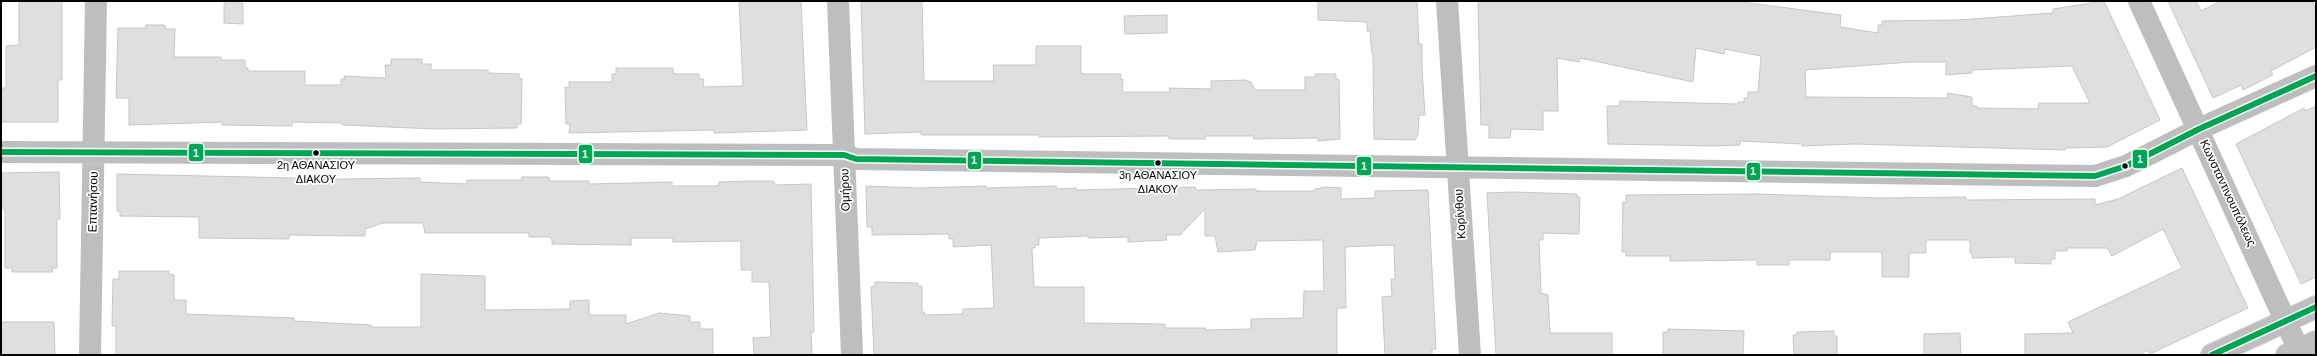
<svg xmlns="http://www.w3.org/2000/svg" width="2317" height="356" viewBox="0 0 2317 356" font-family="Helvetica,sans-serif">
  <rect width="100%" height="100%" fill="#fff"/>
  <path fill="#dfdfdf" stroke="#c7c7c7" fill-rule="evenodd" d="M19,1H62V80H58V122H1V88H6V46L19,45Z
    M739,1H801L807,130L714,133V130L569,133L570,124H566L565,87L569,88V82H612V74H616V68H673V74H699V79H704L703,87L743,86Z
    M861,1H922L924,81H994L993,65H1036V46H1081V74H1121L1120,79H1123L1122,92H1170L1169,88L1211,89V81L1245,80L1251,82L1255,90H1305V77H1315V74H1336V79L1339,80L1340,139L1318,141V138L1254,139L1253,136H1205V139H1169V136L1039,137V135H921V132L865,134Z
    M1318,1H1417L1419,44H1422V68L1425,115H1419L1418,134L1415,140L1374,139L1373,54H1372L1370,31H1367V22L1318,20Z
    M1478,1H1734L1841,15L1840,27L1878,33V25H1882V21L1958,20L2053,13V9L2104,1L2160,120L2107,147L2065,148V150L1854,144L1802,146V144L1740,141V145L1714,146L1608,144L1607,106H1619L1620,101L1738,104V102H1744V98H1748V92H1758L1761,56L1725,49L1724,54L1696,48L1693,82L1580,58L1579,62L1557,58L1558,111H1543V130L1511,129L1510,138H1489V125H1481ZM1911,62H1946V75L1972,73V70L2072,66L2090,103H2039L2038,109L1977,108V106H1972V97L1947,93L1948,98L1806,97L1805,70Z
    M2168,1H2196L2201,11L2221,1H2312L2316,9V47L2271,71L2273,75L2243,90L2241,85L2213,98Z
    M224,3H243V24L224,23Z
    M1167,15V33L1125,34L1124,16Z
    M146,25H165V29H175L174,57H221V60H245V68H248V71H305V85H341V79H345L344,76L386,78L385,65H391V59H422V64H431V70H488V73L519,74V78L522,79L521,124H517V128L435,129L343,125L341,123L292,122V126L222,125V122L129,125V98H116L118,28H146Z
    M2316,106V277L2301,284L2236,144L2304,108L2305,111Z
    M2182,168L2248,308L2150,354L2148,350L2139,355H2025V334L2073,333L2068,322L2182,268L2163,229L2112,256L2107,248H2067V251H2055V259H2051V264L2015,263V257L1972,258V253H1970V240H1926V253H1909V277H1882V252H1830V260H1789V265H1757V260L1670,261V256H1626V252H1622L1623,202H1626V195L1756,194L1879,198L1966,197V200L2095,199V205L2118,199Z
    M59,172L60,219H57V268H52L53,272H12V268H5V209H1V173Z
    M117,174L340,179L420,178V182L467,184V180H522V177H549V181H589V184L672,182V186H719V182L749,181H773L776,185L811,184L814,332H811L812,355H754L753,338L771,337L769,282H752V270H741V241L673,242V238H631V245L552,244V239L549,237H529V233H425L423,223H383L365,229V236L289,235V239L199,238V217L120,216V211H117Z
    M866,186L919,188L986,186V188L1056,186L1057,189L1076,188V190L1195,187L1197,190L1256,189V191H1315V189L1326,187L1341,188V199L1375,198V191L1428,190L1436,349H1432V355H1385L1382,297L1392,296L1391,279H1395L1394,245L1345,247L1346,308H1337V355H874L871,287L875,286V282L918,283V286H922V312H924L925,315L963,314V309L994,308L991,245L953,247V239H949V234L872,235V227H867ZM1205,209V236H1215L1218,252L1255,250L1257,241L1323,240L1324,291H1304L1303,318L1251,319V329L1206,330V328H1165V324L1084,323V287H1034L1032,248H1035V245H1039V238L1088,236V238L1128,237V242L1167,240L1166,235H1180Z
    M1513,192L1577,194L1576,197H1580L1579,234L1543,233V240H1539L1541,293L1548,295L1550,333H1612V355H1496L1487,193Z
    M119,271H169V274L174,275V300H186V314L294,318V321L371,325V327H421V274L485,276V310L570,309V301L589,300V315H626V324L659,313L690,316V322H700V329H713V355H116V326H112L113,279H119Z
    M1,322H54L55,355H1Z
    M1668,329L1744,331L1743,355H1663V332H1668Z
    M1834,331V336H1837V355H1794L1793,335H1797V332Z
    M1960,333L1961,355H1924V334Z"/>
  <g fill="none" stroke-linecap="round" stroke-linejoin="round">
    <g stroke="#dbdbdb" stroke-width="24">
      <path id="major" d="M2212,355L2316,307
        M2287,355L2316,342"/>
    </g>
    <path stroke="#bebebe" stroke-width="22" d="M838,1L852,355
      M1447,1L1470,355
      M2139,1L2301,355
      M1,152L844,155L856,159L2095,176L2126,166L2199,129L2316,76
      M90,355L96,1"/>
    <use href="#major" stroke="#bebebe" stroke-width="22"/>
    <g stroke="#fff" stroke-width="9">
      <path id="bus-1" d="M1,152L844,155L856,159L2095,176L2126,166L2199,129L2316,76
        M2212,355L2316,307"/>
    </g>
    <use href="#bus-1" stroke="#00a651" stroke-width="6"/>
  </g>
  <g fill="#000" stroke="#fff" stroke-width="1.5">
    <circle cx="316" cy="153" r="3.5"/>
    <circle cx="1158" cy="163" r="3.5"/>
    <circle cx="2125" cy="166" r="3.5"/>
  </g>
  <g text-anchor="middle" stroke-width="3.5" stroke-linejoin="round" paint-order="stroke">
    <g font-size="11" fill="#000" stroke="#fff">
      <text x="316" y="169">2η ΑΘΑΝΑΣΙΟΥ<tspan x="316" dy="14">ΔΙΑΚΟΥ</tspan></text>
      <text x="1158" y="179">3η ΑΘΑΝΑΣΙΟΥ<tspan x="1158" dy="14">ΔΙΑΚΟΥ</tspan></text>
    </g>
    <g font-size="12" fill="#000" stroke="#fff">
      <text transform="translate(845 190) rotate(-92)" y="4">Ομήρου</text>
      <text transform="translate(2228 193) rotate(65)" y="4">Κωνσταντινουπόλεως</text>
      <text transform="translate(93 202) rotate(-89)" y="4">Επτανήσου</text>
      <text transform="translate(1460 214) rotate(-94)" y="4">Κορίνθου</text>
    </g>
  </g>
  <g stroke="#fff" stroke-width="1.5">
    <rect x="188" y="143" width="16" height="19" rx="4" fill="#00a651"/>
    <rect x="578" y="144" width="15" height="20" rx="4" fill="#00a651"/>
    <rect x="2132" y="149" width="16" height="20" rx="4" fill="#00a651"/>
    <rect x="967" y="151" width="15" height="19" rx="4" fill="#00a651"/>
    <rect x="1356" y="156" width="16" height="20" rx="4" fill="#00a651"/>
    <rect x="1746" y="162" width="15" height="19" rx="4" fill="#00a651"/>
  </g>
  <g font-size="11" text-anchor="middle" font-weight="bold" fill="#fff">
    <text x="196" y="157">1</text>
    <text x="585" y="158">1</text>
    <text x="2140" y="163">1</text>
    <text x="974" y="164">1</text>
    <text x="1364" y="170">1</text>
    <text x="1753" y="175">1</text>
  </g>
  <rect width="2317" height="356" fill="none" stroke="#000000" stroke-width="4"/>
</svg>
